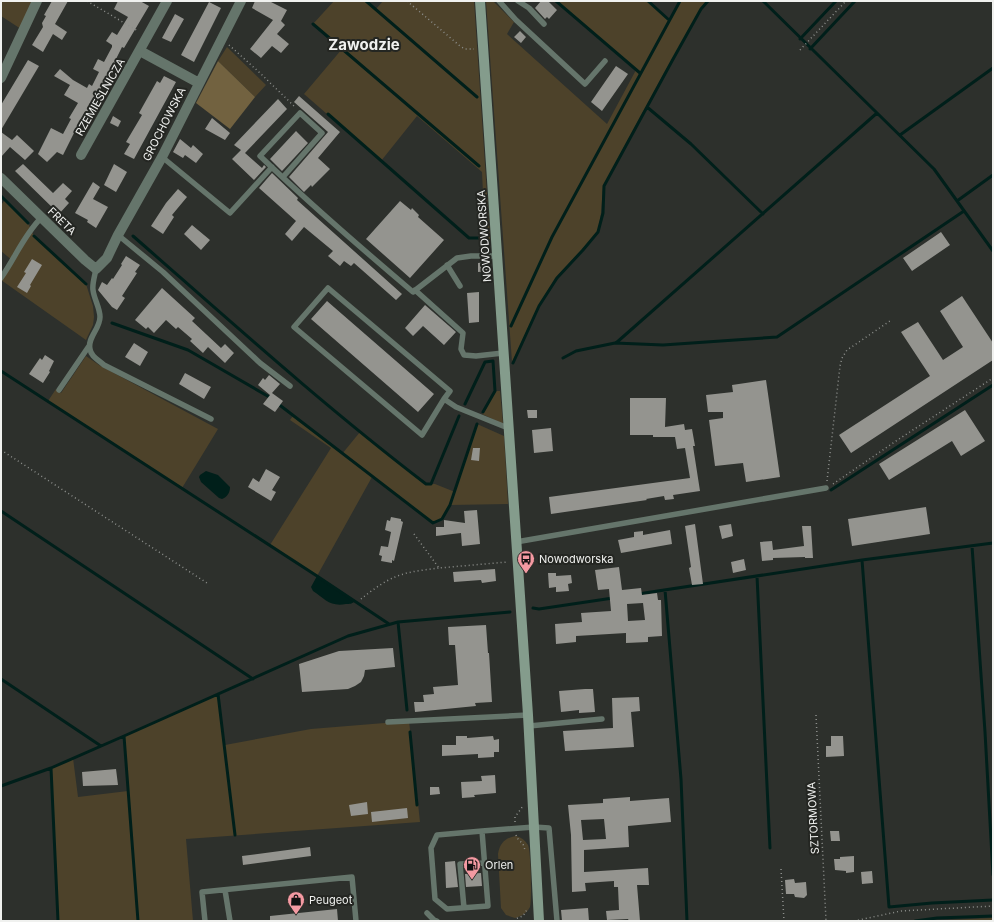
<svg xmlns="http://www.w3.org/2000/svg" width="994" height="922" viewBox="0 0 994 922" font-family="Inter,sans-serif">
  <rect width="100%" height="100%" fill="#2d302c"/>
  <path fill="#4d422a" d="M1,1H33L21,29L1,16Z
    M334,1H366L376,9L383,1H474L490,239L485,238L482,172L417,116L381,161L304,94L342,49L313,24Z
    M486,1H493L514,22L507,34L607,124L636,70L556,1H648L669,20L681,1L706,2L664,73L603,186L601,213L598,232L555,278L538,307L512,362Z
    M227,47L266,85L255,97L218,61Z
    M5,200L28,223L34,236L86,284L93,306L94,317L93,325L86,340L1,280L13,261L1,251V205Z
    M86,356L99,365L218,429L182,488L48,401L56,389L61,393Z
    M495,391H500L503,424L482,414Z
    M293,416L342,454L360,432L426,484H435L455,492L477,424L504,436L508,504L450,505L442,519L433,523L372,477L317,576L270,545L331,448L290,420Z
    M218,694L225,745L311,729L409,721L420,822L186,839L193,921H58L51,768L73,758L78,797L128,791L124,736Z
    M516,836C521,837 525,840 528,845C531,851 532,901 530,907C527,913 522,916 515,918L506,915L501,908L498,854C500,843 505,838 516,836Z
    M993,918V921H924Z"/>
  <path fill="#726240" d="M218,61L255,97L230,129L196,103Z"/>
  <path fill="#001f1a" d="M206,471L218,475L230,487C230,493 227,497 222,499L219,498L201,482L199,477L200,475Z
    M317,576L355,601C352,604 350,604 346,604C330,607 325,599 313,591L311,587Z"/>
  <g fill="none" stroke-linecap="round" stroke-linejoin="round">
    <path stroke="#001f1a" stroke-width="3" d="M366,1L477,97
      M556,1L640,73
      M648,1L669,20
      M763,1L934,169L993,251
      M313,24L479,166
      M800,39L836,1
      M810,49L855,1
      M647,107L691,144L763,214
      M328,114L469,238H485
      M900,135L993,68
      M1,196L28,223
      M957,201L993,175
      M34,236L86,284
      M133,236C229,320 324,406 426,484H431L459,416
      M112,323L188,350L271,398
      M511,326L552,237L680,1
      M616,343L877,113
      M563,358L576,351L615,343L663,345L777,337L964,211
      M513,363L539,306L557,278L583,250L598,232L603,213L604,186L672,61L701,9L708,1
      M1,371L317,576L389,624
      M277,403L433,523L442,519L450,505L477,424
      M465,404L485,362L493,361L495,391L483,412
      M831,490L993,385
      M1,511L253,679
      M972,546L985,732L993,875
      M862,560L889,907L932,903L993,900
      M757,576L770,848
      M665,590L681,779L687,921
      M638,594L862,560L993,543
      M533,608L539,609L613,598
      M398,622L407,710
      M1,679L101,746
      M218,694L235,835
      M410,732L417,805
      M124,736L348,636L398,622L510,612
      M51,768L58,921
      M1,786L51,768L124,736L138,921
      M915,921L937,918L993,916"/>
  </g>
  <path fill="#94948f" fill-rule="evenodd" d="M52,1H68L55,24L67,32L62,40L53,34L43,52L32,45L43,27L42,23L46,16L44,15Z
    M118,1H140L149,6L124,48L122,47L115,61L117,62L112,72L110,71L100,90L101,91L98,97H99L84,122L85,123L81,131L76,129L63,155L57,152L47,162L38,154L51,128L63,134L71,119L69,118L78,103L64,95L70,85L54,76L60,69L73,80L87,88L89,84L92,86L99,72L93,69L98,59L104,62L112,47V45L106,41L112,32L117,35L128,17L114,9Z
    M255,1H269L287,10L281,21L285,25L277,34L289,44L281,53L272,46L261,58L250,49L273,20L252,8Z
    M541,1H548L557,10L549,19L547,17L545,19L535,8Z
    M209,2L221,8L194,62L181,55Z
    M175,14L184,19L171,42L162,38Z
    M520,31L526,37L521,43L514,37Z
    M28,60L39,66L1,130V105Z
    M616,66L628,74L602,111L591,102Z
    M164,76L176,82L134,159L124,154L130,144L126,142L142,115L139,113L157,81L160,83Z
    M299,96L340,132L318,158L330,169L312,187L311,185L304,192L289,177L328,132L294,102Z
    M278,99L287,109L245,153L262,168L264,165L266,167L254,180L232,159L241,150L234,145Z
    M113,116L121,121L118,127L110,123Z
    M212,118L230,133L225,140L205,129Z
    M296,131L308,143L282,171L270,159Z
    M1,132L12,140L17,135L34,151L25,160L10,147L1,157Z
    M180,139L191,148L193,145L203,154L196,163L185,155L183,158L173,152Z
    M23,164L53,193L63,183L72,191L65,199L69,203L59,214L15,171Z
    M114,164L127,172L116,192L104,185Z
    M272,173L298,198L297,200L402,294L396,300L354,263L351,266L344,261L340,266L328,256L333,251L304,227L292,241L285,234L296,221L259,188Z
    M93,182L100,187L93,199L108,207L96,228L87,222L88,220L75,213Z
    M178,189L187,197L172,215L174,217L163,234L151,226L166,203Z
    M400,201L411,210L412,208L419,215L418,217L444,240L410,278L366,239Z
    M192,225L210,240L201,250L184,234Z
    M941,232L950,245L912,271L903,258Z
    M126,256L140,265L135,272L137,273L122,296L125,298L117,310L112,307L98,290L102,282L107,285L112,278L113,279L122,265L121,264Z
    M32,259L42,265L30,285L31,286L27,293L17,287L26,273L24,272Z
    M487,262L488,271L478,272V263Z
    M162,288L195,318L192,321L221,348L225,344L234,353L225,363L208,347L203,353L190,341L192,339L178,327L176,329L166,320L154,333L148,327L146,329L135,320Z
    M479,292V322L469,323L467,293Z
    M962,296L993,343V360L851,453L839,435L930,376L901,332L918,322L943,360L963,347L940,311Z
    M327,301L434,394L418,412L311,319Z
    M425,305L456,332L444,345L423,326L413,336L405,328Z
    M134,343L148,352L140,366L125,357Z
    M45,355L54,361L49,371L50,372L43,383L29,374L40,358L42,360Z
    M185,373L211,387L204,399L179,384Z
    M269,375L280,384L272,393L283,401L275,412L263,404L270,395L258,385L263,378L265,380Z
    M766,380L780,477L746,482L743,463L715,466L709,420L723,418V412H708L706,395L733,392L732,385Z
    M630,398H666L665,427L684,424L685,430L692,429L695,446H693L700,491L673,495L674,499L665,500L664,496L646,499L647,500L551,514L549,497L690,478L685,448L677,449L675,437H653V435H630Z
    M527,410H537V418H528Z
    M965,410L985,441L961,456L952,441L889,480L879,464Z
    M551,428L553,451L534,453L532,430Z
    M473,448H480L479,461L471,460Z
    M266,469L280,477L272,490L276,492L271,501L248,487L253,478L259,482Z
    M926,507L930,534L852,546L848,519Z
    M477,510L480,544L462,546L461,533L436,536V527H444V520L465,523L464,511Z
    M391,517L401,519V521L403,522L394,561L392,560V563L381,561L382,556L379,555L381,546L388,547L391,532L385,530L387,520L390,521Z
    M695,524L703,584L692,585L689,568L691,567L685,526Z
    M731,524L733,536L722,539L719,526Z
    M802,526H811L813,558H805V557L773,558V560L762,561L760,542L772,541L773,550L804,546Z
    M670,530L672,544L621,553L618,540L634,537V532L643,531V535Z
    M744,559L746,570L733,573L731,562Z
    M619,567L622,590L641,588L642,595L657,593L658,600H661L662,636L648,637V642L626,643V633L576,636V642L556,644L555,624L582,622L581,613L611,611L609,589L598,590L595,570ZM643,603L645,620L628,621L627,604Z
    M495,569L496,581L482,583L481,580L454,582L453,572Z
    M548,573H556V576L571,575L572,583L568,584L569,591L556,592V587L549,588Z
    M486,625L488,653H489L492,702L475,703L476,706L415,712L414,702H424L423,695L434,694L433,687L458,685L455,645H449L448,627Z
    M393,648L395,667L365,670L364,676L361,682L355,686L348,689L302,692L299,664L339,651Z
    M585,689H593L595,712L579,713V710L561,712L559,691Z
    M639,697L640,711L631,712L634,747L565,751L563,731L613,728L612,698Z
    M456,736H467V738L493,736L494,740L499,739V752H494V757L478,758V754L442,756V745H456Z
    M831,736H843L844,756L826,757V746H831Z
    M116,769L118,785L83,786L82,772Z
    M495,775L496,793L474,795L475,797L462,798L461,782L482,781L481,776Z
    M430,787H439L440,794L430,795Z
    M630,797V801L669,798L671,822L628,826L629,847L584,850V872L648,868L649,885H637L640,921H629L628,919L607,920L606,911L619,910L618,887H614V881L585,883L586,891L572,892L571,835L568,805L603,803V799ZM604,819L606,839L583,840L581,820Z
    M367,802L368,814L351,816L349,805Z
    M407,808L408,818L372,822L371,812Z
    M830,831H839L840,841H831Z
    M310,847L311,856L243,865L242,856Z
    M854,856V872L846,873V871L835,870L834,859H840V857Z
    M455,861L458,887L446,888L445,862Z
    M872,871L873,883L862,884L861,872Z
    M481,873L482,886L466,887L465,874Z
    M794,879L795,883L806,882L807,895L804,898L795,897L794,894H786L785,880Z
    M588,908L589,921H562L561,910Z
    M337,909L338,921H270V916Z"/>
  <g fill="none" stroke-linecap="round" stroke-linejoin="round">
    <path stroke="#8d8f8c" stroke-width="1.5" stroke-dasharray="1 3" stroke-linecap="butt" d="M87,1L138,31
      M407,1L460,46L465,49H474
      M229,45L260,73L295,107
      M800,50L846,1
      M1,450L207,583
      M827,481L840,366L842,358L847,350L890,321
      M833,484L899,439L993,378
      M414,534L439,568L507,562
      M361,599C371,591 383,582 395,577C409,571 425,570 439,568
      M816,715L826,921
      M515,822V817L523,806
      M516,835L517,838L523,844L525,850
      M781,869L784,921
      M515,921V919L523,916L528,908
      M854,921L901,911L993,906"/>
    <path stroke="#65756b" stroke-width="5.5" d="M499,1L516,20L585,84L605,61
      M518,1L529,8L544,24
      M162,157L230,213L272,167
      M283,177L322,133L300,113L260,156C309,203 361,248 413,292L457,258L471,256H497
      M118,235L163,272L260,363L290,386
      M447,265L460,286
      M96,269C95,275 92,284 93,290C94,299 100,308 100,317C100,329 87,338 90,349C91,357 99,360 104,365L211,419
      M1,278C15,258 24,235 41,218
      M415,290L463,333L461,349L464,355L476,356L503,353
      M59,390L89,346
      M444,399L422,435L294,327L328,288L450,391L444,399L456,407L508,428
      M516,542L826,488
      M388,722L528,715
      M529,726L602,719
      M482,831L437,835L431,848L435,899L447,909L488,906L482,831L534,827L549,828L557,921
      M225,890L230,921
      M464,908L460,864L485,863
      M427,913L434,920L437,921
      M205,921L202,892L352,877L356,921"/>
    <path stroke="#65756b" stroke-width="10" d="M140,51L199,83
      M1,78L37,1
      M81,155L167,1
      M1,178L85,260L96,269L107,258L118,235L162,157L241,1"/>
    <path stroke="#849c8c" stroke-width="10" d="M480,1L528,715L539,921"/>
  </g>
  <defs>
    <g id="bus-pin" transform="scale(0.9)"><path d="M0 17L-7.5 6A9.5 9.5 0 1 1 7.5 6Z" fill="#f49aa2" stroke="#242622"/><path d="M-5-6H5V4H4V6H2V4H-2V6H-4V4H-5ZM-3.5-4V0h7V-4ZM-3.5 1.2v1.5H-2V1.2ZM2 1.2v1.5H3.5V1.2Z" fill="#111"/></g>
    <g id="fuel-pin" transform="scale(0.9)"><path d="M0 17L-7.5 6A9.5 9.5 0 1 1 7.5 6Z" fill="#f49aa2" stroke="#242622"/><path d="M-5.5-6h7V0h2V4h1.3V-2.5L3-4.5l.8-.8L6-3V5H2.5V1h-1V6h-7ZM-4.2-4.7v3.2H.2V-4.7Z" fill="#111"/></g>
    <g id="shop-pin" transform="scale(0.9)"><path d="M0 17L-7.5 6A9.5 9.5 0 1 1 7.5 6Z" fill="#f49aa2" stroke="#242622"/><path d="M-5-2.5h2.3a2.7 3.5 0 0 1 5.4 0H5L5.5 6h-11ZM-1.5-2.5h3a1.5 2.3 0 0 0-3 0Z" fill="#111"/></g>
  </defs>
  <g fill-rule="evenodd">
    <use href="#bus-pin" x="526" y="559"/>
    <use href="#fuel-pin" x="472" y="865"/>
    <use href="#shop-pin" x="296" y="900"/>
  </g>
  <g text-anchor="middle" stroke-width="4" stroke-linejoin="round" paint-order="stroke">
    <g font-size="11" fill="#f0f1ef" stroke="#242622">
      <text transform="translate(100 97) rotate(-60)" y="4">RZEMIEŚLNICZA</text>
      <text transform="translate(164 124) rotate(-63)" y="4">GROCHOWSKA</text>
      <text transform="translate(62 221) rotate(44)" y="4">FRETA</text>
      <text transform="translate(484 236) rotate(-94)" y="4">NOWODWORSKA</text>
      <text transform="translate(813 818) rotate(-93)" y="4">SZTORMOWA</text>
    </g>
    <g font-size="11" fill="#f0f1ef" stroke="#242622" text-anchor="start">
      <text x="539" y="563">Nowodworska</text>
      <text x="485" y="869">Orlen</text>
      <text x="309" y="904">Peugeot</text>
    </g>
    <g font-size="15" font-weight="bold" fill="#f0f1ef" stroke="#242622">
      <text x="364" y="50">Zawodzie</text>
    </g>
  </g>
  <rect width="994" height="922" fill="none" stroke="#f0f1ef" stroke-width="4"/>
</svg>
